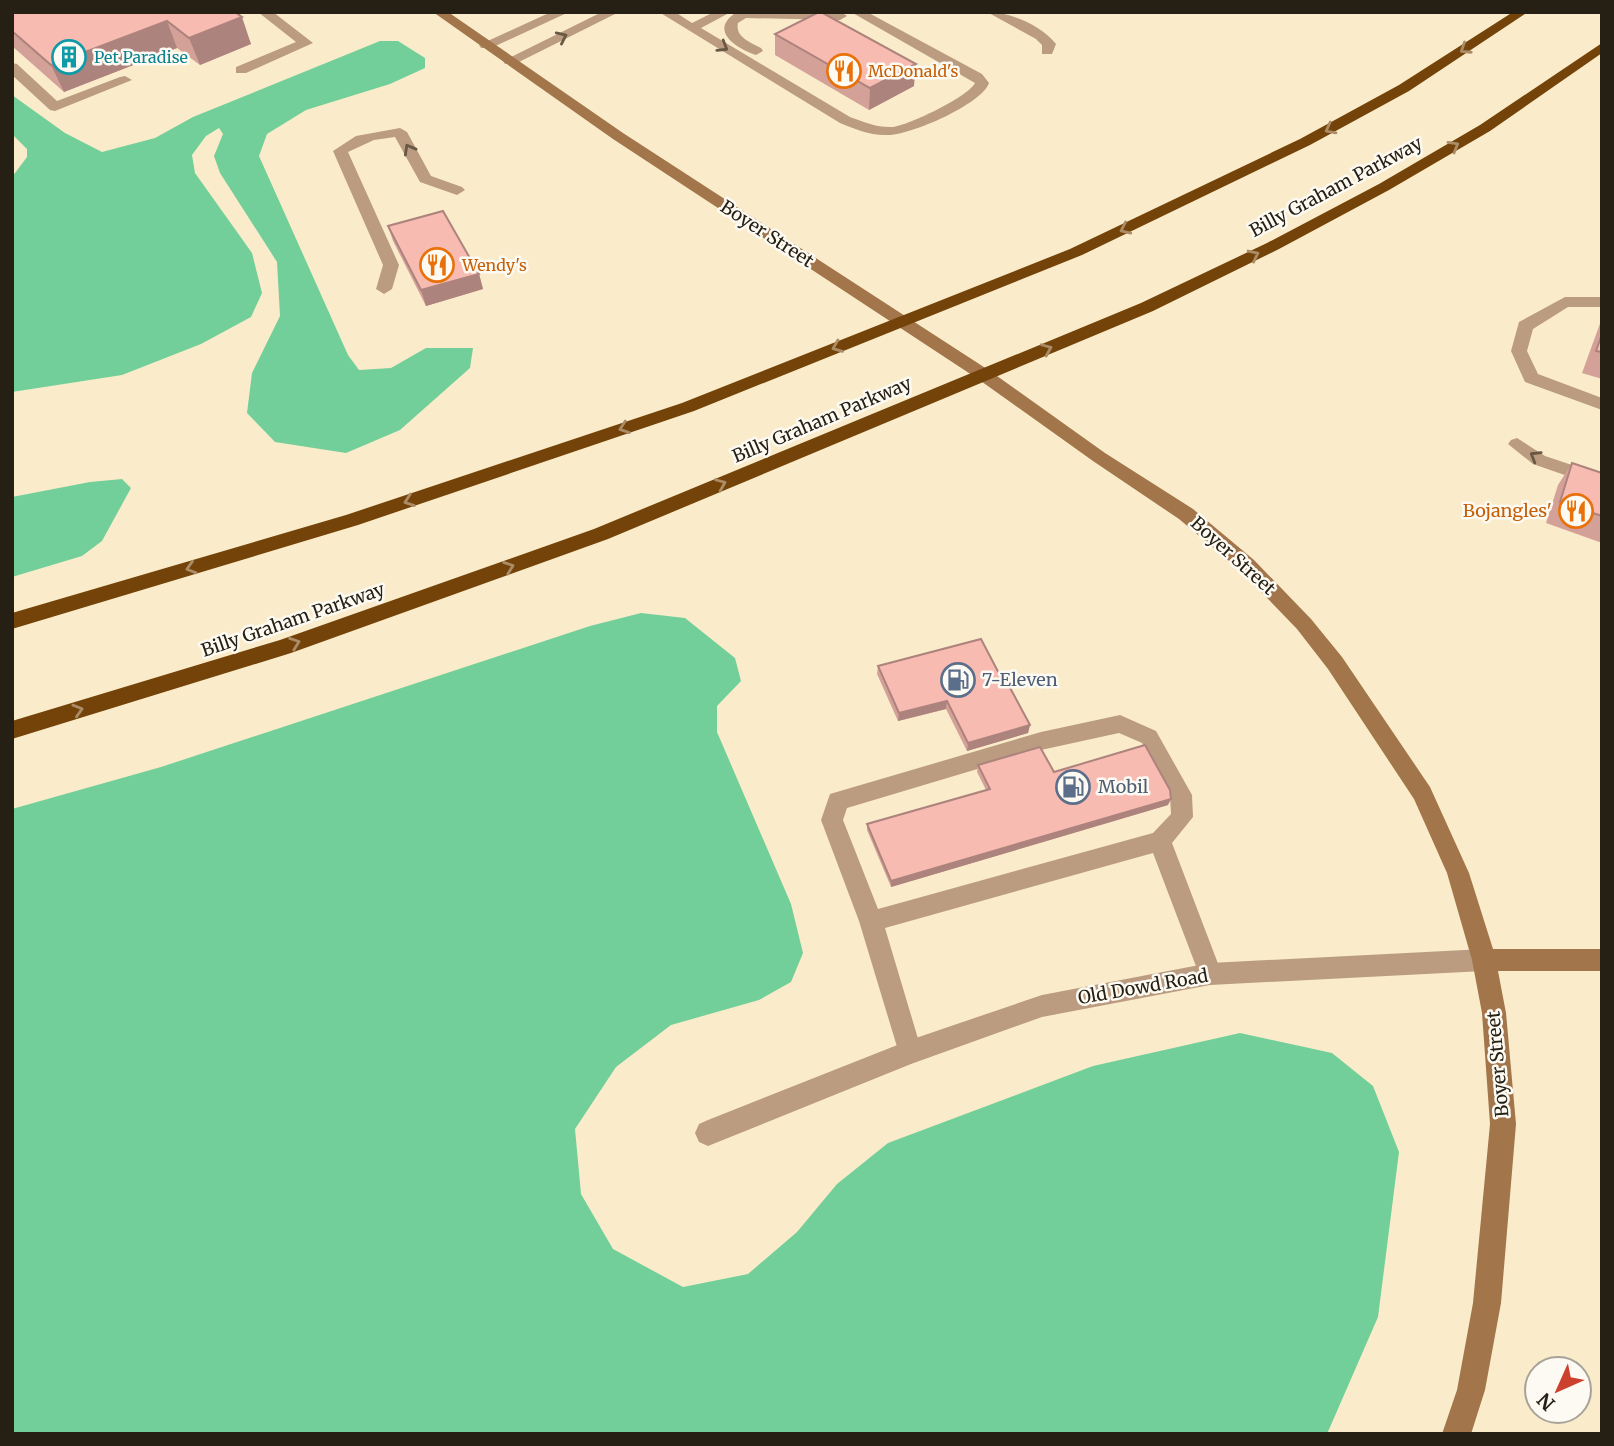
<svg xmlns="http://www.w3.org/2000/svg" width="1614" height="1446" viewBox="0 0 1614 1446" font-family="Merriweather,serif">
  <rect width="100%" height="100%" fill="#faecca"/>
  <path fill="#73cf99" d="M380,41H398L425,58V68L390,84L306,110L267,134L259,156L348,355L359,370L391,368L426,348H473L470,368L400,430L346,453L275,442L247,413L252,373L280,316L277,262L220,173L214,156L223,134L219,128L206,136L192,155L195,173L252,253L262,293L251,317L201,344L122,375L12,392V177L27,157V149L12,134V95L65,133L102,152L155,138L193,117Z
    M122,479L131,488L102,541L82,556L12,577V497L90,482Z
    M641,613L685,618L735,658L741,681L717,706V732L791,904L803,953L791,982L759,1000L671,1025L616,1067L575,1129L581,1194L613,1249L683,1287L748,1274L797,1232L837,1184L888,1143L1093,1066L1240,1033L1332,1053L1373,1086L1399,1152L1378,1317L1327,1434H12V809L161,767L590,626Z"/>
  <g fill="none" stroke-linecap="round" stroke-linejoin="round">
    <path fill="#bb9c81" fill-rule="evenodd" d="M258,12H273L313,43L246,73H236V67L296,42Z
      M551,12H569L491,48H481L479,45Z
      M602,12H619L515,64H505L503,61Z
      M659,12H675L692,23L714,12H731L701,28L850,117C864,122 878,128 893,127C909,125 968,97 975,83L851,12H867L982,74L989,83C982,104 911,135 888,135C871,136 855,129 840,123Z
      M737,12H841L847,16L840,20L746,18L738,23C735,37 750,42 761,48L763,51L756,55C735,48 708,30 737,12Z
      M987,12C1010,12 1041,25 1056,44L1052,54H1042V45L1036,39Z
      M12,63L17,64L57,101L120,77L125,76L132,80L55,111L50,110L12,75Z
      M400,128L407,132L431,176L462,187L465,190L457,195L420,182L395,137L374,140L348,152L399,265L392,289L384,294L376,289L383,265L333,151L356,136Z
      M1565,297H1602V307H1568L1533,329L1527,351L1538,374L1602,398V410L1525,382L1511,351L1519,322Z
      M1517,438L1545,456L1602,475V488L1533,464L1508,444L1511,440Z
      M1120,715L1156,731L1192,795L1193,817L1172,843L1222,974L1218,982L1210,985L1202,982L1153,853L885,928L922,1052L919,1060L910,1064L901,1060L859,921L821,820L830,794L1041,732ZM1119,733L1142,743L1170,796L1171,814L1153,833L878,909L843,820L847,808L1041,750Z"/>
    <path fill="#bb9c81" fill-rule="evenodd" d="M1484,949L1492,952L1496,960L1492,968L1484,971L1210,985L1042,1017L911,1064L708,1146L699,1142L695,1133L699,1124L708,1120L910,1040L1042,995L1210,963Z"/>
    <path fill="#a2754b" fill-rule="evenodd" d="M433,12H448L623,133L990,371L1105,453L1193,509L1254,560L1311,619L1342,657L1430,787L1469,873L1493,949H1602V971H1498L1506,1013L1516,1124L1501,1303L1485,1390L1471,1434H1442L1457,1390L1473,1303L1490,1124L1482,1013L1472,960L1447,873L1414,799L1328,669L1297,629L1240,570L1179,519L1093,461L978,379L613,139Z"/>
    <path fill="#744309" fill-rule="evenodd" d="M1513,12H1528L1409,91L1310,145L1082,255L694,411L358,525L12,629V613L346,515L682,403L1070,249L1300,139L1399,85Z
      M1602,43V53L1490,131L1389,190L1279,249L1153,311L608,539L291,653L12,739V721L280,640L594,529L1141,303L1267,243L1379,184L1480,125Z"/>
  </g>
  <path fill="#d4a199" d="M12,12H235L251,44L200,65L177,48L64,92L12,46Z
    M775,34L914,86L869,110L775,55Z
    M388,226L479,274L483,289L426,306L393,241Z
    M1602,318V379L1582,373Z
    M1572,463L1602,473V543L1546,523L1558,485Z
    M878,666L1005,685L1030,725L1028,733L967,751L946,709L898,721L877,674Z
    M978,765L1054,772L1168,805L891,887L867,830V824L986,790L977,772Z"/>
  <path fill="#ad837d" d="M242,17L251,44L200,65L189,38Z
    M167,21L177,48L64,92L51,65Z
    M916,64L914,86L869,110L870,88Z
    M479,274L483,289L426,306L421,290Z
    M947,701L946,709L898,721L899,713Z
    M1030,725L1028,733L967,751L968,743Z
    M1171,799L1168,805L891,887V881Z"/>
  <path fill="#f7bbb2" stroke="#ad837d" stroke-width="2" d="M12,12H235L242,17L189,38L167,21L51,65L12,31Z
    M819,12H821L916,64L870,88L775,34Z
    M443,211L479,274L421,290L388,226Z
    M1602,334V352L1596,351Z
    M1572,463L1602,473V516L1560,502Z
    M981,639L1005,685L1008,684L1030,725L968,743L947,701L899,713L878,666Z
    M1145,745L1170,790L1171,799L891,881L867,824L990,789L978,765L1040,747L1054,772Z"/>
  <defs><path id="oneway-chevron" d="M-2-3.5L2.5 0L-2 3.5" fill="none" stroke-width="1.6" stroke-linecap="round" stroke-linejoin="round" transform="scale(1.75)"/></defs>
  <g stroke="#685844">
    <use href="#oneway-chevron" transform="translate(562 37) rotate(-25)"/>
    <use href="#oneway-chevron" transform="translate(723 47) rotate(31)"/>
    <use href="#oneway-chevron" transform="translate(409 149) rotate(-119)"/>
    <use href="#oneway-chevron" transform="translate(1535 456) rotate(-149)"/>
  </g>
  <g stroke="#ab8c67">
    <use href="#oneway-chevron" transform="translate(1465 49) rotate(147)"/>
    <use href="#oneway-chevron" transform="translate(1330 129) rotate(152)"/>
    <use href="#oneway-chevron" transform="translate(1454 146) rotate(-30)"/>
    <use href="#oneway-chevron" transform="translate(1125 229) rotate(155)"/>
    <use href="#oneway-chevron" transform="translate(1254 255) rotate(-26)"/>
    <use href="#oneway-chevron" transform="translate(837 347) rotate(158)"/>
    <use href="#oneway-chevron" transform="translate(1047 349) rotate(-23)"/>
    <use href="#oneway-chevron" transform="translate(624 428) rotate(161)"/>
    <use href="#oneway-chevron" transform="translate(721 484) rotate(-23)"/>
    <use href="#oneway-chevron" transform="translate(409 501) rotate(161)"/>
    <use href="#oneway-chevron" transform="translate(509 567) rotate(-20)"/>
    <use href="#oneway-chevron" transform="translate(191 568) rotate(163)"/>
    <use href="#oneway-chevron" transform="translate(295 643) rotate(-20)"/>
    <use href="#oneway-chevron" transform="translate(78 710) rotate(-17)"/>
  </g>
  <defs>
    <g id="building-ring" transform="scale(1.75)"><circle r="9.5" fill="#fdfaf3" stroke="#0f9aa8" stroke-width="1.5"/><path d="M-4-6H4V6H1V3H-1V6H-4ZM-2.5-4.3h1.7v1.8h-1.7ZM.8-4.3h1.7v1.8H.8ZM-2.5-1h1.7V.8h-1.7ZM.8-1h1.7V.8H.8Z" fill="#0f9aa8"/></g>
    <g id="restaurant-ring" transform="scale(1.75)"><circle r="9.5" fill="#fdfaf3" stroke="#e8710a" stroke-width="1.5"/><path d="M-5-6h1v4h1v-4h1v4h1v-4h1v5L-1.5 .5V6h-2V.5L-5-1ZM5-6V6H3V1.5H1.5Q1.5-4 5-6Z" fill="#e8710a"/></g>
    <g id="fuel-ring" transform="scale(1.75)"><circle r="9.5" fill="#fdfaf3" stroke="#5c6f8a" stroke-width="1.5"/><path d="M-5.5-6h7V0h2V4h1.3V-2.5L3-4.5l.8-.8L6-3V5H2.5V1h-1V6h-7ZM-4.2-4.7v3.2H.2V-4.7Z" fill="#5c6f8a"/></g>
  </defs>
  <g fill-rule="evenodd">
    <use href="#building-ring" x="69" y="57"/>
    <use href="#restaurant-ring" x="844" y="71"/>
    <use href="#restaurant-ring" x="437" y="265"/>
    <use href="#restaurant-ring" x="1576" y="511"/>
    <use href="#fuel-ring" x="958" y="680"/>
    <use href="#fuel-ring" x="1073" y="787"/>
  </g>
  <g text-anchor="middle" stroke-width="5" stroke-linejoin="round" paint-order="stroke">
    <g font-size="16" fill="#0d838f" stroke="#fdfaf3" text-anchor="start">
      <text x="94" y="63">Pet Paradise</text>
    </g>
    <g font-size="16" fill="#c56008" stroke="#fdfaf3" text-anchor="start">
      <text x="868" y="77">McDonald's</text>
      <text x="462" y="271">Wendy's</text>
    </g>
    <g font-size="18" fill="#252013" stroke="#fdfaf3">
      <text transform="translate(1336 187) rotate(-28)" y="6">Billy Graham Parkway</text>
      <text transform="translate(767 234) rotate(33)" y="6">Boyer Street</text>
      <text transform="translate(822 420) rotate(-23)" y="6">Billy Graham Parkway</text>
      <text transform="translate(1233 556) rotate(42)" y="6">Boyer Street</text>
      <text transform="translate(293 620) rotate(-19)" y="6">Billy Graham Parkway</text>
      <text transform="translate(1143 987) rotate(-10)" y="6">Old Dowd Road</text>
      <text transform="translate(1498 1064) rotate(-95)" y="6">Boyer Street</text>
    </g>
    <g font-size="18" fill="#c56008" stroke="#fdfaf3" text-anchor="end">
      <text x="1552" y="517">Bojangles'</text>
    </g>
    <g font-size="18" fill="#4e5e75" stroke="#fdfaf3" text-anchor="start">
      <text x="982" y="686">7-Eleven</text>
      <text x="1098" y="793">Mobil</text>
    </g>
  </g>
  <rect width="1614" height="1446" fill="none" stroke="#252013" stroke-width="28"/>
  <g transform="translate(1558 1390) rotate(225)"><circle r="33" fill="#fdfaf3" stroke="#a7a399" stroke-width="2"/>
  <path d="M0-5L12 26L0 18L-12 26Z" fill="#cc402e"/>
  <text y="-10" font-size="19" font-weight="bold" text-anchor="middle" fill="#252013">N</text>
  </g>
</svg>
